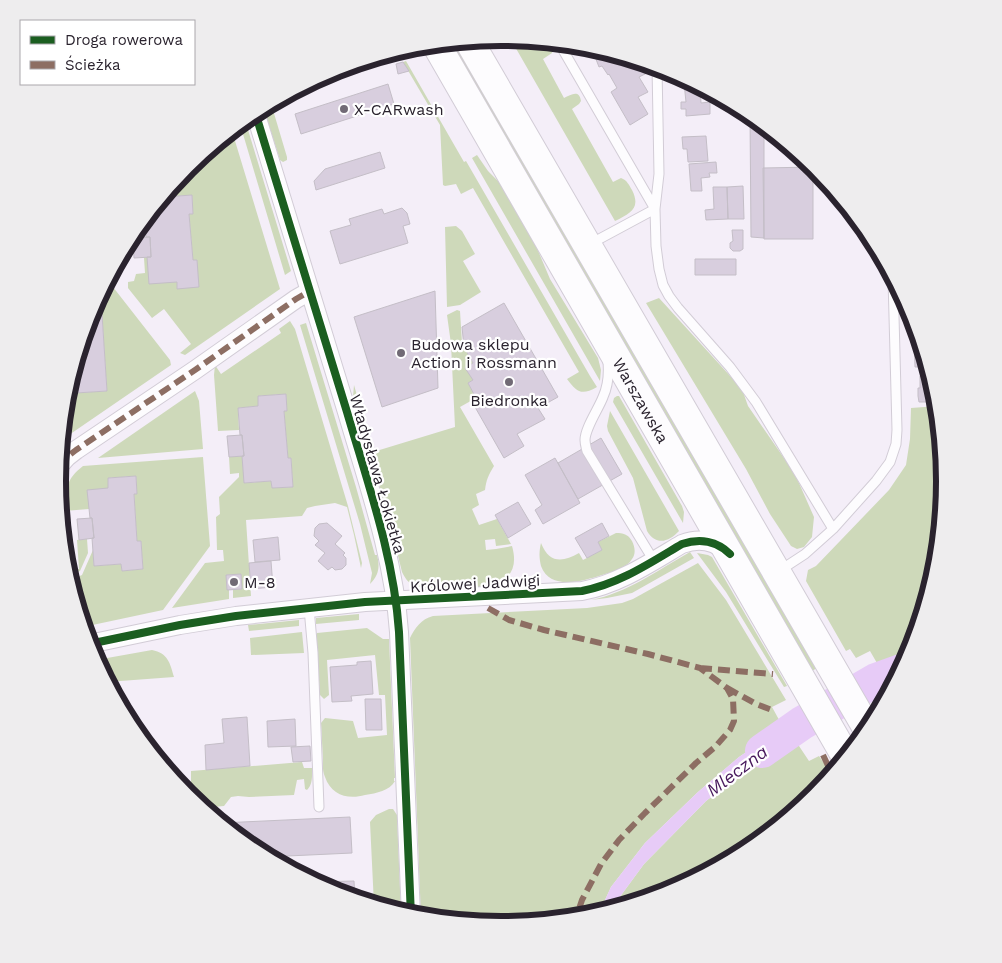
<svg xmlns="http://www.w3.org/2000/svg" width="1002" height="963" viewBox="0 0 1002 963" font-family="'Work Sans',sans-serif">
  <rect width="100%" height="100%" fill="#f4eef8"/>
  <path fill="#ced9ba" d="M510,38L551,42L554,48L552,53L543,59L564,98C571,95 579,89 581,101L579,104L572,109L613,182L621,178C627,180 629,185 632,190C641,208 631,213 615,221Z
    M459,42L819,667L810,672L447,43Z
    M406,61L464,162L466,161L590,376L597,387C581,396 577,392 567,379L579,372L473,188L461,194L456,184L445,186L443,185L440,125L403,62Z
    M273,110L287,157V160L283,162L280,160L265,113Z
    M245,120L291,271L285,275L240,124Z
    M232,131L280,289L185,355L180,353L191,344L164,309L152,318L128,288V282L134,281L136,274L145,273L144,258L147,257L177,282V288L193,260L189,214H193L192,195L164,197V208L153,209L187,167Z
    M477,155L488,171L503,186L531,234L550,279L598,358L601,370L600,381L472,158Z
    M456,226L462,231L475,254L463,261L481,292L460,305L447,307L445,227Z
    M105,285H111L113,287L170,360L171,365L66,437C64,418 63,402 69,384L75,383L76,393L107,391L102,314H90Z
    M659,298L742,389L748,406L795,474L814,517L812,537L804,547L797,549L791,546L770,514L746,469L646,303Z
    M457,310L460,311L462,343L473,363L466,368L473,380L468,383L476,398L460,407L494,466C489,474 486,480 485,490L476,494L479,505L472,509L479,525L497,519L511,544L496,546L495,539L485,540L486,550L496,549L512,546C518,567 511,579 491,586C474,587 428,592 415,586C408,583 405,578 402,572L387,511L353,397L354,385L373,452L455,427L451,344L447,315Z
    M290,321L295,329L348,506L362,563L361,568L354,535L347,507L335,503L315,506L307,508L302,516L246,520L251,596L233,598V590L242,589L241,574L226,575L227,590H229V599L172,608L205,563L224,561L223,550H217L216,517L220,514L219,497L239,477V473L230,474L229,457L242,456L245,483L271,481L272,488L293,487L291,458H288L284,411H287L286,394L258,396V406L238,408L239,430L218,431L214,375L215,365L221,374L281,333L279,329Z
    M306,323L356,487L375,555H377C380,567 379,575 370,584L372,573L360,524L300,325Z
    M195,391L199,401L203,449L98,458Z
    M617,396H619L682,506L684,512L683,523L613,402L614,398Z
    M938,406L945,482L936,568L911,652L907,660L881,670L870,651L856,658L850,649L846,651L806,581L808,570L816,566L889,490L906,465L910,439L911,408Z
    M610,411L679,531C669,542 656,546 647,531L633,478L608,431L607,426Z
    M203,457L210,546L163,610L83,627L70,580L82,575L93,550L94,566L121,564L122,571L143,569L141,541H137L134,494L137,493L136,476L108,478V488L89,509L64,511C65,490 66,479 83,466Z
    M616,533C623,533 628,534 632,541C635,547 636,554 632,559C627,568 612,572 602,575C583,581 550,591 541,566C539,558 539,551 541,543C549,563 562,563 579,553L583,560L602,550L598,542Z
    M87,539L88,553L80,571L68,576L66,547L68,546L70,569H79L77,540Z
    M690,552L694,558L632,593L607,598L591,600C627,593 658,570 690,552Z
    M697,553L708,555L712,557L787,686L784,687L726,592Z
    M698,563L726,600L786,700L772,707L783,727L739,757L698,792L645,843L611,887L599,913L587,917L501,925L421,918L410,638C415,628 421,619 433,616L587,608L622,603L633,599Z
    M359,614V620L316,624V618Z
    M299,620V626L249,631L248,625Z
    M367,628L383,639H389L395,778H394V781H395C389,791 377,793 365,795C348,800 331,795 325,777C322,770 323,764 323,758C322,746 322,735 321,723L325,718L353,721L358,738L387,735L385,695H379L375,655L327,660L329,695L324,699L320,695L316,635L317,633Z
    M302,632L304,653L251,655L250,638Z
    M152,650C168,653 170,663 174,677L107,682L96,660Z
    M793,737L809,761L819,756L832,775L815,796L747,851L718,867L715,863L707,872L671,892L613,909L619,898L644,864L706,801L750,767Z
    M302,762L304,768H312C312,776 313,784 307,790L305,789L304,779L297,780L294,795L249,797L238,796L231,797L224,806L202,808L191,798V771Z
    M389,809H393L397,815L401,913L374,905L370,822L376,815Z"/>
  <path fill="#e7cbf7" d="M907,660L895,681L889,685L887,682L874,690L867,678L881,670Z
    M797,718L804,731L750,767L706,801L644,864L619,898L613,909L599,913L611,887L645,843L698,792L739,757Z"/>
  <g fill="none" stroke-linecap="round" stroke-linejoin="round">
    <path stroke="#e7cbf7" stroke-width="34" d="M762,751L802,723L876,680L901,671"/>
  </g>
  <path fill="#d8cede" stroke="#c4bec7" d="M591,47L641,62L647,73L639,77L648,92L638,97L648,114L630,125L611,92L617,88L609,74L608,75L602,66L599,67L594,54L592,55L589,49L591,48Z
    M403,62L409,71L398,74L396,64Z
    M684,83H693L700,87L701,103L710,102V114L686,116V109H681V102H686Z
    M388,84L394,104L301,134L295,114Z
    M750,114L764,126V238L751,237Z
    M706,136L708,161L688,162L687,149H683L682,137Z
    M380,152L385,168L316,190L314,181L325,169Z
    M716,162L717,173H709L710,177L701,178L702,191H691L689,164Z
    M813,167V239H764L763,168Z
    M743,186L744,219H728L727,187Z
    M713,187H727L728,219L706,220L705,210L714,209Z
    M192,195L193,214H189L193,260H197L199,287L177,289V282L149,284L147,257H151L150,237H146L145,219L153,209L164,208V197Z
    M402,208L407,213L410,224L403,226L408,243L340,264L330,231L351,225L349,219L382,209L384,214Z
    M732,230H743V249L740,251H733L730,248V243L733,241Z
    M150,237L151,257L134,258L133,238Z
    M695,259H736V275H695Z
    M435,291L438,388L382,407L354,317Z
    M504,303L558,397L538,408L545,419L517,434L524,446L504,458L471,400L476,398L468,383L473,380L465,368L473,363L464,347L462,327Z
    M90,314H102L107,391L76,393L74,368Z
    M914,337H919L928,367H915Z
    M920,376H931L937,395V402H919L918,396V388H920Z
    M286,394L287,411H284L288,458H291L293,487L272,488L271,481L244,483L242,456H244L242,435H240L238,408L258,406V396Z
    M242,435L244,456L229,457L227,436Z
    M601,438L622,474L578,499L558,463Z
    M555,458L580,503L543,524L535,510L542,505L525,475Z
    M136,476L137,494H134L137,541H141L143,569L122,571L121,564L94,566L92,538H94L92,518H90L87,490L108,488V478Z
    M518,502L531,524L508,538L495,515Z
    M92,518L94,538L79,540L77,519Z
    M327,523L342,536L335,544L345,553L343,555L346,558V565L342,569L335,570L332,567L328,570L318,561L325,553L315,545L319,541L314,536L315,528L319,524Z
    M602,523L609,536L598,542L602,550L587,558L575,538Z
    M278,537L280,560L255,562L253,540Z
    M271,561L273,587L251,589L249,563Z
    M241,574L242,589L227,590L226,575Z
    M371,661L373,694L351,696L352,701L332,702L330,667L357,665V662Z
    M365,699H381L382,730H366Z
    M247,717L250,766L206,770L205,745L224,743L222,719Z
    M295,719L296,746L268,747L267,721Z
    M310,746L311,761L293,762L291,747Z
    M350,817L352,853L266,857L254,851L221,823Z
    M354,881L355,899L331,892L314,882Z"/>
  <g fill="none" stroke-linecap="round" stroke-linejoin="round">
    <g stroke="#d2ccd6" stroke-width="11">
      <path id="service" d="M559,43L655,209L656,246L659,269L663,285L669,296L678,308L730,367L756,402L833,529
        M590,244L655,209L659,174L657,67
        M608,362C609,374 608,386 603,397C599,408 585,428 585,440C585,444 586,447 587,451L654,561
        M779,571L805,554L833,529L876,481L890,462L896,444L897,430L893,278
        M309,608L313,653L319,807"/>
    </g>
    <g stroke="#d2ccd6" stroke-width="20">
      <path id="minor" d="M255,112C286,212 317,312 347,412C368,484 394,557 399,632L411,916
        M58,467L67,457L76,450L195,370L296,299L310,291
        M89,644L180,625L236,616L365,602L582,591C619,584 650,563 682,544C698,538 713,540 726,551"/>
    </g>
    <g stroke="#d2ccd6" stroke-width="30">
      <g id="primary">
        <path d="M469,41L868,730"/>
        <path id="s1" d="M436,44L846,757"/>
      </g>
    </g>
    <use href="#service" stroke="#fdfcfe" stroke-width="9"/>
    <use href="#minor" stroke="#fdfcfe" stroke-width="18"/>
    <use href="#primary" stroke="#fdfcfe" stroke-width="28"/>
    <path stroke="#8d6e63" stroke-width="6" stroke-dasharray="12 6" stroke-linecap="butt" d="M58,467L67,457L76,450L195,370L296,299L310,291
      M488,608L509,620L544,630L648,654L700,668L727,688L733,699L734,721L730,730L715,747L696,763L645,813L619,840L601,864L582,900L576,918
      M700,668L773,674
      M727,688L756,704L772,710
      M823,755L832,774"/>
    <g stroke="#fff" stroke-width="11">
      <path id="cycleway" d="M255,112C286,212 317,312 347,412C368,484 394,557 399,632L411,916
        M89,644L180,625L236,616L365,602L582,591C619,584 650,563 682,544C700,538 717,541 730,554"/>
    </g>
    <use href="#cycleway" stroke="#1b5e20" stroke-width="8"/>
  </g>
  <g fill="#716a75" stroke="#fff" stroke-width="2">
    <circle cx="344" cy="109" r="5"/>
    <circle cx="401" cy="353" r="5"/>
    <circle cx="509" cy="382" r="5"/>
    <circle cx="234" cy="582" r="5"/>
  </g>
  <g text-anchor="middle" stroke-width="4.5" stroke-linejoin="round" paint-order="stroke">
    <g font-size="16" fill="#2a232e" stroke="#fff" text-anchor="start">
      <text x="354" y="115">X-CARwash</text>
      <text x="411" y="350">Budowa sklepu<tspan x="411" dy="18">Action i Rossmann</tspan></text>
      <text x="509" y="406" text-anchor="middle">Biedronka</text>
      <text x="244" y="588">M-8</text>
    </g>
    <g font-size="16" fill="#2a232e" stroke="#fff">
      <text dy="6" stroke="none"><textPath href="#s1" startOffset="411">Warszawska</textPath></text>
      <text transform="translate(378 474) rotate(74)" y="6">Władysława Łokietka</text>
      <text transform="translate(475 583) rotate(-3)" y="6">Królowej Jadwigi</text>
    </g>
    <g font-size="18" font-style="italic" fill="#47185c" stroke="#fff">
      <text transform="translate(737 771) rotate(-37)" y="6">Mleczna</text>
    </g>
  </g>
  <path d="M0 0H1002V963H0ZM66 481a435 435 0 1 1 870 0a435 435 0 1 1-870 0Z" fill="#eeedee" fill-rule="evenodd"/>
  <path fill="none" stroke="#2a232e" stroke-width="6" d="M66 481a435 435 0 1 1 870 0a435 435 0 1 1-870 0Z"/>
  <rect x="20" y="20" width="175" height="65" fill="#ffffff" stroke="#aaa7ab"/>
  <rect x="30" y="36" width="25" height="8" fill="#1b5e20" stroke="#aaa7ab"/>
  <text x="65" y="45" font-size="15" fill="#2a232e">Droga rowerowa</text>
  <rect x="30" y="61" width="25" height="8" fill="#8d6e63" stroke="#aaa7ab"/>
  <text x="65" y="70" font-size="15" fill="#2a232e">Ścieżka</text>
</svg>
